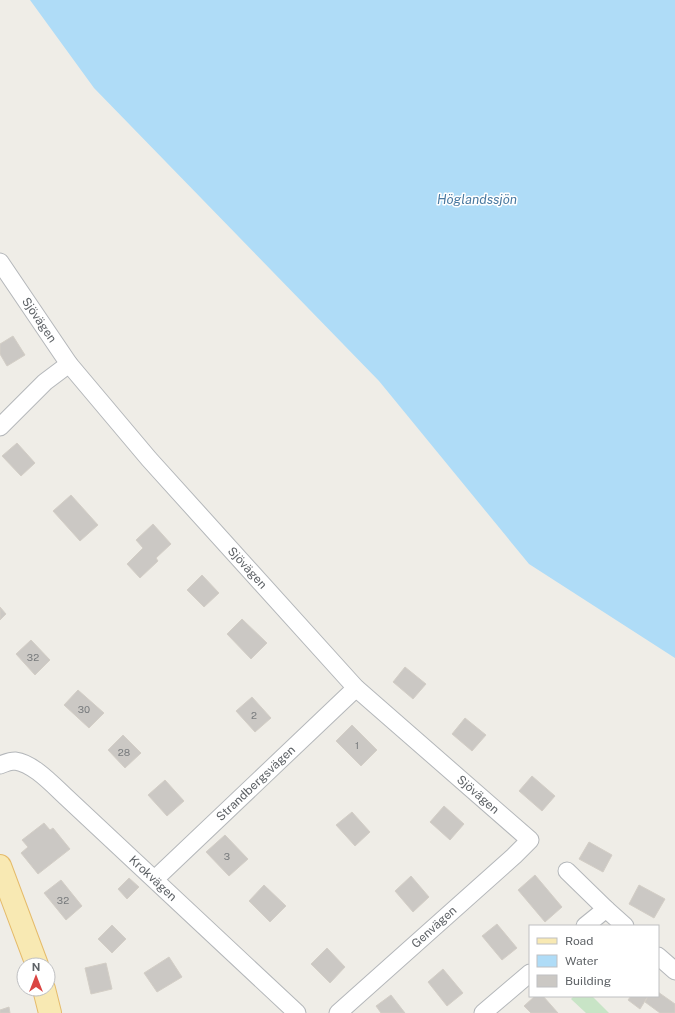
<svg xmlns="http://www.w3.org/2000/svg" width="675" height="1013" viewBox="0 0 675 1013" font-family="'Public Sans',sans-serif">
  <rect width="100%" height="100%" fill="#efede7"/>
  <path fill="#c8e4c6" d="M574,996H592L609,1013H586L571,999Z"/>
  <path fill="#afdcf7" d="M30,0H675V658L529,564L379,381L94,88Z"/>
  <path fill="#cbc8c4" stroke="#d3cec6" d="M13,336L25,355L7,366L0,354V344Z
    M17,443L35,463L21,476L2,456Z
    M71,495L98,525L80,541L53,511Z
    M153,524L171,544L156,558L158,561L140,578L127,564L143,548L136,540Z
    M202,575L219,593L204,607L187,590Z
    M0,607L6,614L0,620Z
    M242,619L267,643L251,659L227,634Z
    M31,640L50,660L35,675L16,654Z
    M405,667L426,684L413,699L393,682Z
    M78,690L104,713L89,728L64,705Z
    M252,697L271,718L255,732L236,711Z
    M465,718L486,735L472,751L452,734Z
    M352,725L377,750L361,766L336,741Z
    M123,735L141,753L125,768L108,750Z
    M532,776L555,796L542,811L519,791Z
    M165,780L184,801L167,816L148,795Z
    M444,806L464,824L450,840L430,822Z
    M352,812L370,832L355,846L336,825Z
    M44,823L50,830L53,828L70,849L38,874L21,853L28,847L22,840Z
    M225,835L248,859L229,876L206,852Z
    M589,842L612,855L603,872L579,859Z
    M535,875L562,907L545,922L518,890Z
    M411,876L429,897L413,912L395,891Z
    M129,878L139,887L127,899L118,889Z
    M61,880L82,906L66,920L44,893Z
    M264,885L286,906L270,922L249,901Z
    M639,885L665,899L654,918L629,904Z
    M497,924L517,948L502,960L482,936Z
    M112,925L126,939L112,953L98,939Z
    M327,948L345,967L330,983L311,964Z
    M169,957L182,977L157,992L144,973Z
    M106,963L112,989L91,994L85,968Z
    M443,969L463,993L447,1006L428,982Z
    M658,992L675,1004V1013H660L645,1002L648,996H658Z
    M391,995L405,1013H381L376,1006Z
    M535,996H543L558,1013H531L524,1006Z
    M631,996H648L640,1009L628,1000Z
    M9,1007L10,1013H0V1010Z"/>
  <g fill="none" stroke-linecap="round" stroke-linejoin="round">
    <g stroke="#b4b7ba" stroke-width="19">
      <g id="minor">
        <path id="s1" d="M0,262L69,364L149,459L356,688L530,840L514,856L338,1013"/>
        <path d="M0,427L45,382L69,364"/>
        <path id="s2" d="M0,765C5,763 10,761 15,761C33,763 53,785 66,797L297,1013"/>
        <path d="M567,871L606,909L625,926"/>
        <path id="s3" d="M155,879L356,688"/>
        <path d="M585,926L606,909"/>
        <path d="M658,956L675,971"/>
        <path d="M483,1013L530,973"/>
      </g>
    </g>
    <g stroke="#e5bb6a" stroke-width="24">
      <path id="major" d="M0,866L37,965
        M44,989L50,1013"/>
    </g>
    <use href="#minor" stroke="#fff" stroke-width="17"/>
    <use href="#major" stroke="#f8e9b3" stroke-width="22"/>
  </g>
  <g text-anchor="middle" stroke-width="3" stroke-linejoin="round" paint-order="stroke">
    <g font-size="10" fill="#797c7e">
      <text x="33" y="661">32</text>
      <text x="84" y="713">30</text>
      <text x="254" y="719">2</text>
      <text x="357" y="749">1</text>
      <text x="124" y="756">28</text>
      <text x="227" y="860">3</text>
      <text x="63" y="904">32</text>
    </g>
    <g font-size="12" fill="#5e6266" stroke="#fff">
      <text dy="4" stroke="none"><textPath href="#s1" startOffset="70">Sjövägen</textPath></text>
      <text dy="4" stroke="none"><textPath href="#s1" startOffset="394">Sjövägen</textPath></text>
      <text dy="4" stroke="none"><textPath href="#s3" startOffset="139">Strandbergsvägen</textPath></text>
      <text dy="4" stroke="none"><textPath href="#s1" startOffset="718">Sjövägen</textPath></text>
      <text dy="4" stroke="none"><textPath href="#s2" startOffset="198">Krokvägen</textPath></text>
      <text transform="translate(434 927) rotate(-42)" y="4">Genvägen</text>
    </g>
    <g font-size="13" font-style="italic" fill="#4979a1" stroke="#fff">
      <text x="477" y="204">Höglandssjön</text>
    </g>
  </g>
  <rect x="529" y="925" width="130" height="72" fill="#ffffff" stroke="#bfc0c2"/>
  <rect x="537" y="938" width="20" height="6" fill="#f8e9b3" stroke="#bfc0c2"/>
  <text x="565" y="945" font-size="12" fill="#5e6266">Road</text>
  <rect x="537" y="955" width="20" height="12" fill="#afdcf7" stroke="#bfc0c2"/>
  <text x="565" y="965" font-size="12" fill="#5e6266">Water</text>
  <rect x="537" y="975" width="20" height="12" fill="#cbc8c4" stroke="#bfc0c2"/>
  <text x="565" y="985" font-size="12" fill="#5e6266">Building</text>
  <g transform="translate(36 977)"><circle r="19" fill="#ffffff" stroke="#bfc0c2"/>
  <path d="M0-3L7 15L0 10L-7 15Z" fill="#da4542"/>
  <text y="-6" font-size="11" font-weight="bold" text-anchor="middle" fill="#5e6266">N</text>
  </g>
</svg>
